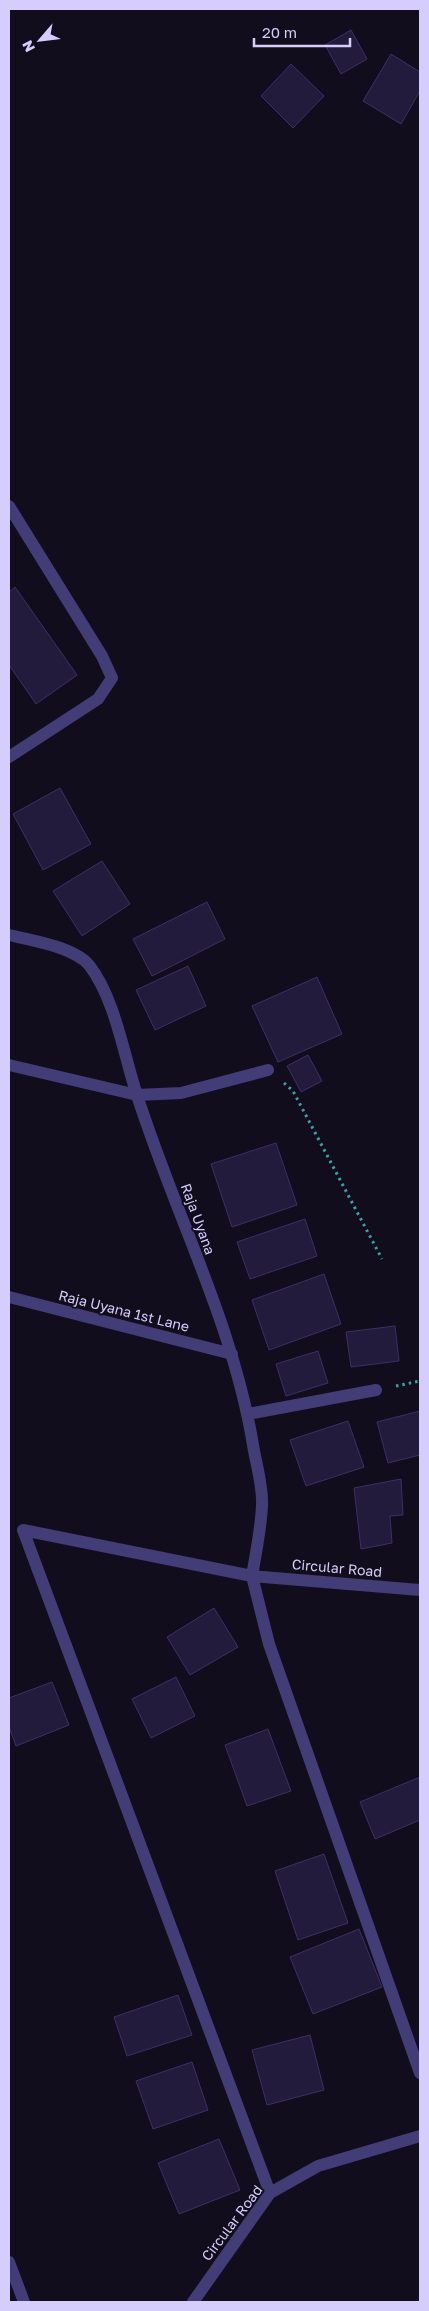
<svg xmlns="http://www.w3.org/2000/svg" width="429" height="2311" viewBox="0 0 429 2311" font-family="'Golos Text',sans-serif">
  <rect width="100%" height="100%" fill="#110d1c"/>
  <path fill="#231b3c" stroke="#3d2f66" d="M351,30L367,59L341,74L325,45Z
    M391,54L420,72V91L401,124L363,101Z
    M291,64L324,96L293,128L261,96Z
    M15,587L77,675L36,704L9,665V592Z
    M60,788L91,844L43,870L13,814Z
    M102,861L130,904L82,936L53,891Z
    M207,902L225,939L152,976L133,939Z
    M188,966L206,1006L155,1030L136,990Z
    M317,977L342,1034L278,1062L252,1006Z
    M308,1055L322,1081L301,1092L287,1066Z
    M276,1143L297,1205L232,1227L211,1164Z
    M305,1219L317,1256L250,1279L237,1242Z
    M324,1274L341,1324L269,1350L252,1300Z
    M395,1326L399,1361L351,1367L346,1332Z
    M318,1351L328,1383L286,1396L276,1364Z
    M420,1411V1455L388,1463L377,1422Z
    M348,1421L364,1467L306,1486L290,1440Z
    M401,1479L403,1515L390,1516L392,1543L361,1549L354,1488Z
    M214,1608L238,1647L190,1675L167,1637Z
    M176,1677L195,1716L151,1738L132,1699Z
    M52,1682L69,1725L16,1746L9,1727V1698Z
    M268,1729L291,1791L247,1806L225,1745Z
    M420,1777V1820L375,1839L360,1802Z
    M324,1854L348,1923L298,1940L275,1871Z
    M359,1929L382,1987L313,2014L290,1957Z
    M178,1995L192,2035L127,2056L114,2017Z
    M310,2035L324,2090L267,2105L252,2050Z
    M192,2062L208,2110L153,2129L136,2081Z
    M219,2139L240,2190L179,2214L158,2163Z"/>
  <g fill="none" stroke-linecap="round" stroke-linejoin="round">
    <path stroke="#37a4a4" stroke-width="3" stroke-dasharray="2.5 4" stroke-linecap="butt" d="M284,1083L293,1091L382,1259
      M396,1386L420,1381"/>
    <path stroke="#423c77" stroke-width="12" d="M9,2262L24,2302"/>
    <path stroke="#423c77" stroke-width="12" d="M9,506L102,656L112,678L98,699L9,757
      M9,935C31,940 74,947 89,965C115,998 124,1056 137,1095C174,1212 233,1323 253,1445C256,1464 263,1486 262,1505C261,1529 256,1552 252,1576L420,1590
      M9,1065L137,1095L181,1093L268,1070
      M9,1297L232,1354
      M248,1414L376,1390
      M270,2193L23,1530L252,1576L269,1644L420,2073
      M193,2302L270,2193L318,2166L420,2136"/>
  </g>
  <g text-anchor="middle" stroke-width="4" stroke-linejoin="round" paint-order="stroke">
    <g font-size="14" fill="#d5cdfb" stroke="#110d1c">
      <text transform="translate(198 1219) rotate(70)" y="5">Raja Uyana</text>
      <text transform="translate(124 1311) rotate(14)" y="5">Raja Uyana 1st Lane</text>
      <text transform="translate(337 1568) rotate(5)" y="5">Circular Road</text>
      <text transform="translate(232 2223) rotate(-53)" y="5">Circular Road</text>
    </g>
  </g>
  <rect width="429" height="2311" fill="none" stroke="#d5cdfb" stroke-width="20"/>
  <g transform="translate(40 40) rotate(242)" stroke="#110d1c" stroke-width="4" paint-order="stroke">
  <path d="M0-4L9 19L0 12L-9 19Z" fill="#d5cdfb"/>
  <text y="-8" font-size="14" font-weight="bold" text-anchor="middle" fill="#d5cdfb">N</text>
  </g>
  <path d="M254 38v8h96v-8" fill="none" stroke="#d5cdfb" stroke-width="2.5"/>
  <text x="262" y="38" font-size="15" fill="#d5cdfb" stroke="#110d1c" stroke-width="4" paint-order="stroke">20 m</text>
</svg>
